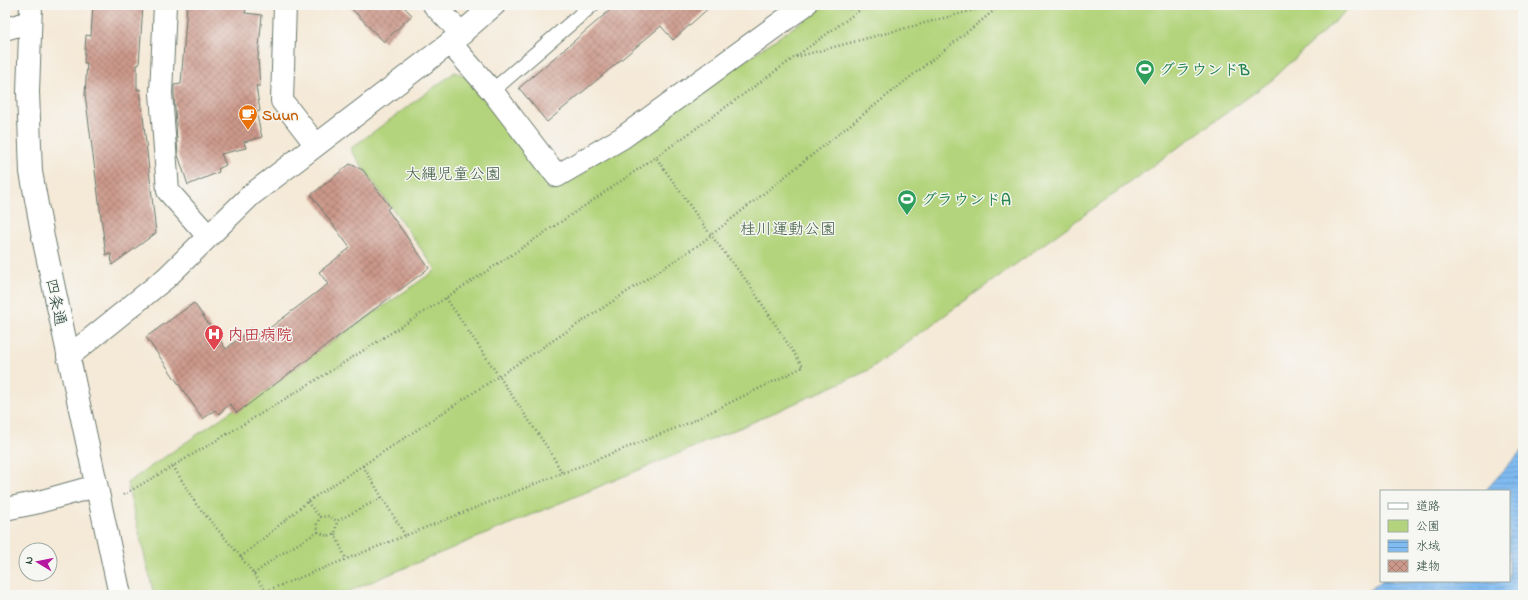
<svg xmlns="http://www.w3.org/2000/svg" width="1528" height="600" viewBox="0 0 1528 600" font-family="'Indie Flower','Klee One',sans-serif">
  <defs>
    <pattern id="water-rules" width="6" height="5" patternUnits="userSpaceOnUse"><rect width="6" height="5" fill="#80bbf2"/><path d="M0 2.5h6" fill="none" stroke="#6899c5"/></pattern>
    <pattern id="building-cross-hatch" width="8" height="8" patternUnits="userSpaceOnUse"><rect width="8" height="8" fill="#cc988a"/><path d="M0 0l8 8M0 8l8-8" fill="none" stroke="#a57d72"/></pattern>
  </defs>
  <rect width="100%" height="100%" fill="#f6f6f2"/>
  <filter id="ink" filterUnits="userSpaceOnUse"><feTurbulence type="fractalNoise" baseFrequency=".025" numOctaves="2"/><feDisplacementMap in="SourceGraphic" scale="8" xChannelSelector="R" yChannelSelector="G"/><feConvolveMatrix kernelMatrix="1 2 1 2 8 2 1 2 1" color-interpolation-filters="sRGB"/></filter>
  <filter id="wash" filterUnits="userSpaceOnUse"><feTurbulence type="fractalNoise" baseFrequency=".012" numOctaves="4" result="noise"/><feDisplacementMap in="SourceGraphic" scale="16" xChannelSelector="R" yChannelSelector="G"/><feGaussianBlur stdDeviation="0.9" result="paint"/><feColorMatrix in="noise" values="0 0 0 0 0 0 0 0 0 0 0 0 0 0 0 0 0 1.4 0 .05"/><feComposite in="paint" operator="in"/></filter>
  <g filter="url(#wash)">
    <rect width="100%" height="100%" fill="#f5e9d7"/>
    <path fill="#b3d47c" stroke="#698858" d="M826,5H1352L1272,80L867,371L744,426L340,595H154L127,483L436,270L350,149L455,72L469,77L553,191Z"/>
    <path fill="url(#water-rules)" stroke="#507c93" d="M1523,449V595H1361L1383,581H1509V491H1485Z"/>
    <g id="blocks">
      <path fill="url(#building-cross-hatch)" d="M93,5H143L139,65H137V90L140,89L156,233L112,265L111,254L106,255L85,94L87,63H84L86,35L91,36Z
        M187,5H247L245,13L262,15L258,58L260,86H256L260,111L256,112L262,137L244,142L246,148L221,154L226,165L218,169L219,172L188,185L178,155L174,93V85L181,84Z
        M348,5H402L412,15L384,42Z
        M616,5H712L673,40L661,26L547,122L519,88Z
        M350,164L363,170L390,207L387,209L429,268L237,413L230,404L219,414L215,410L203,419L146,337L194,303L226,349L252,328L259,336L328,284L319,272L350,248L311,195Z"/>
    </g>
  </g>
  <g filter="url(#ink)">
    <use href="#blocks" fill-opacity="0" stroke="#6a796d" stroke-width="1"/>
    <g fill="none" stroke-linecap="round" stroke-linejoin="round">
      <g stroke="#6a796d" stroke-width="16">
        <path id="service" d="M492,91L592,5"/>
      </g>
      <g stroke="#6a796d" stroke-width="24">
        <path id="minor" d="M165,5L161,93L168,191L208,236
          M285,5L282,101L316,145
          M434,5L462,34
          M5,29L30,22
          M450,43L492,91L557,176L622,138L805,5"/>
      </g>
      <g stroke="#6a796d" stroke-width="24">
        <path id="tertiary" d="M68,357L166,278L251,195L450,43L494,5"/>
      </g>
      <g stroke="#6a796d" stroke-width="24">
        <path id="primary" d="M31,5L28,92L31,172L43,237L120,595
          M5,509L35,503L96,486"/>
      </g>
      <path stroke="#6a796d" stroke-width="2.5" stroke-dasharray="1 3" stroke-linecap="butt" d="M796,57L993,5
        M446,298L551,453L562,473
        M173,466L196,504L241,557L266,591L686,424L803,367L749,284L710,234L655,156
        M363,466L405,535
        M123,495C271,410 415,320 556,225C662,155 764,79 867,5
        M307,502L320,517
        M318,532L327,536L335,534L337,521
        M335,534L346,559
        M241,557L307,502L700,244L1001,5
        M254,574L276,557L318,532L317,524L320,517L329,516L337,521L383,497"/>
      <use href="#service" stroke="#fff" stroke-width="14"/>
      <use href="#minor" stroke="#fff" stroke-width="22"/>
      <use href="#tertiary" stroke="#fff" stroke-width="22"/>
      <use href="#primary" stroke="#fff" stroke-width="22"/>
    </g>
  </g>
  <defs>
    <g id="stadium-pin" transform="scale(1)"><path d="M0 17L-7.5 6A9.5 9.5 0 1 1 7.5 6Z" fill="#2e9e5b" stroke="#f6f6f2"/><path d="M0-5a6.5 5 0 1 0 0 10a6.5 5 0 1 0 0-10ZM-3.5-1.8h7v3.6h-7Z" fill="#fff"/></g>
    <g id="cafe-pin" transform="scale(1)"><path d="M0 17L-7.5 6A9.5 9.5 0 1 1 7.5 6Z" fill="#e8710a" stroke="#f6f6f2"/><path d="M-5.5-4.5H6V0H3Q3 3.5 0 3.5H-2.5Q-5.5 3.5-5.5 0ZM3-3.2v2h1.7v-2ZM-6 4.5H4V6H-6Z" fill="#fff"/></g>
    <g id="hospital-pin" transform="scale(1)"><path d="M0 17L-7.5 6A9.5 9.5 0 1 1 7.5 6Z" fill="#e0444e" stroke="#f6f6f2"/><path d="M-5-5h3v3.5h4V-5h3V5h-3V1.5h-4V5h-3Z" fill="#fff"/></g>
  </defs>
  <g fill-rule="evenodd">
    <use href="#stadium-pin" x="1145" y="69"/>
    <use href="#cafe-pin" x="248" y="114"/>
    <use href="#stadium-pin" x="907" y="199"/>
    <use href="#hospital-pin" x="214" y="334"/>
  </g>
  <g text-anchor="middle" stroke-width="3" stroke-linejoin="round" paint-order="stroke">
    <g font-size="16" font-weight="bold" fill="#27864d" stroke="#f6f6f2" text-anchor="start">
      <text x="1159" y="75">グラウンドB</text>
      <text x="921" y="205">グラウンドA</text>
    </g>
    <g font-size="16" font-weight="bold" fill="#c56008" stroke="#f6f6f2" text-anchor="start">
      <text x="262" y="120">Suun</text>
    </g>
    <g font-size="16" fill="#3d5b42" stroke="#f6f6f2">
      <text x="453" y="179">大縄児童公園</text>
      <text x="788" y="234">桂川運動公園</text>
    </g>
    <g font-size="16" fill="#1f3d34" stroke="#f6f6f2">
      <text transform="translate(57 302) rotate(78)" y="6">四条通</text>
    </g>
    <g font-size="16" font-weight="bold" fill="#be3a42" stroke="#f6f6f2" text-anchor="start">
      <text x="228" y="340">内田病院</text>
    </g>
  </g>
  <rect width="1528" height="600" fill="none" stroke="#f6f6f2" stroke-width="20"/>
  <rect x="1380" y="490" width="130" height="92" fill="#f6f6f2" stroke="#a0aca6"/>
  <rect x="1388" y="503" width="20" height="6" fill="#ffffff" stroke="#a0aca6"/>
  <text x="1416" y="510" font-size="12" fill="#1f3d34">道路</text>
  <rect x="1388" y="520" width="20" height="12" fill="#b3d47c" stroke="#a0aca6"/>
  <text x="1416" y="530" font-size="12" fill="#1f3d34">公園</text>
  <rect x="1388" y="540" width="20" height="12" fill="url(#water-rules)" stroke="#a0aca6"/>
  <text x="1416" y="550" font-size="12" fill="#1f3d34">水域</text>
  <rect x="1388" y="560" width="20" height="12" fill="url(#building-cross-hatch)" stroke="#a0aca6"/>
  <text x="1416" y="570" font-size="12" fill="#1f3d34">建物</text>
  <g transform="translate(38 562) rotate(280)"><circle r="19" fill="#f6f6f2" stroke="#a0aca6"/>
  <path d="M0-3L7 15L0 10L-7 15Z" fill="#b5179e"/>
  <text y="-6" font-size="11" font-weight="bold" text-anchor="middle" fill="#1f3d34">N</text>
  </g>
</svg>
